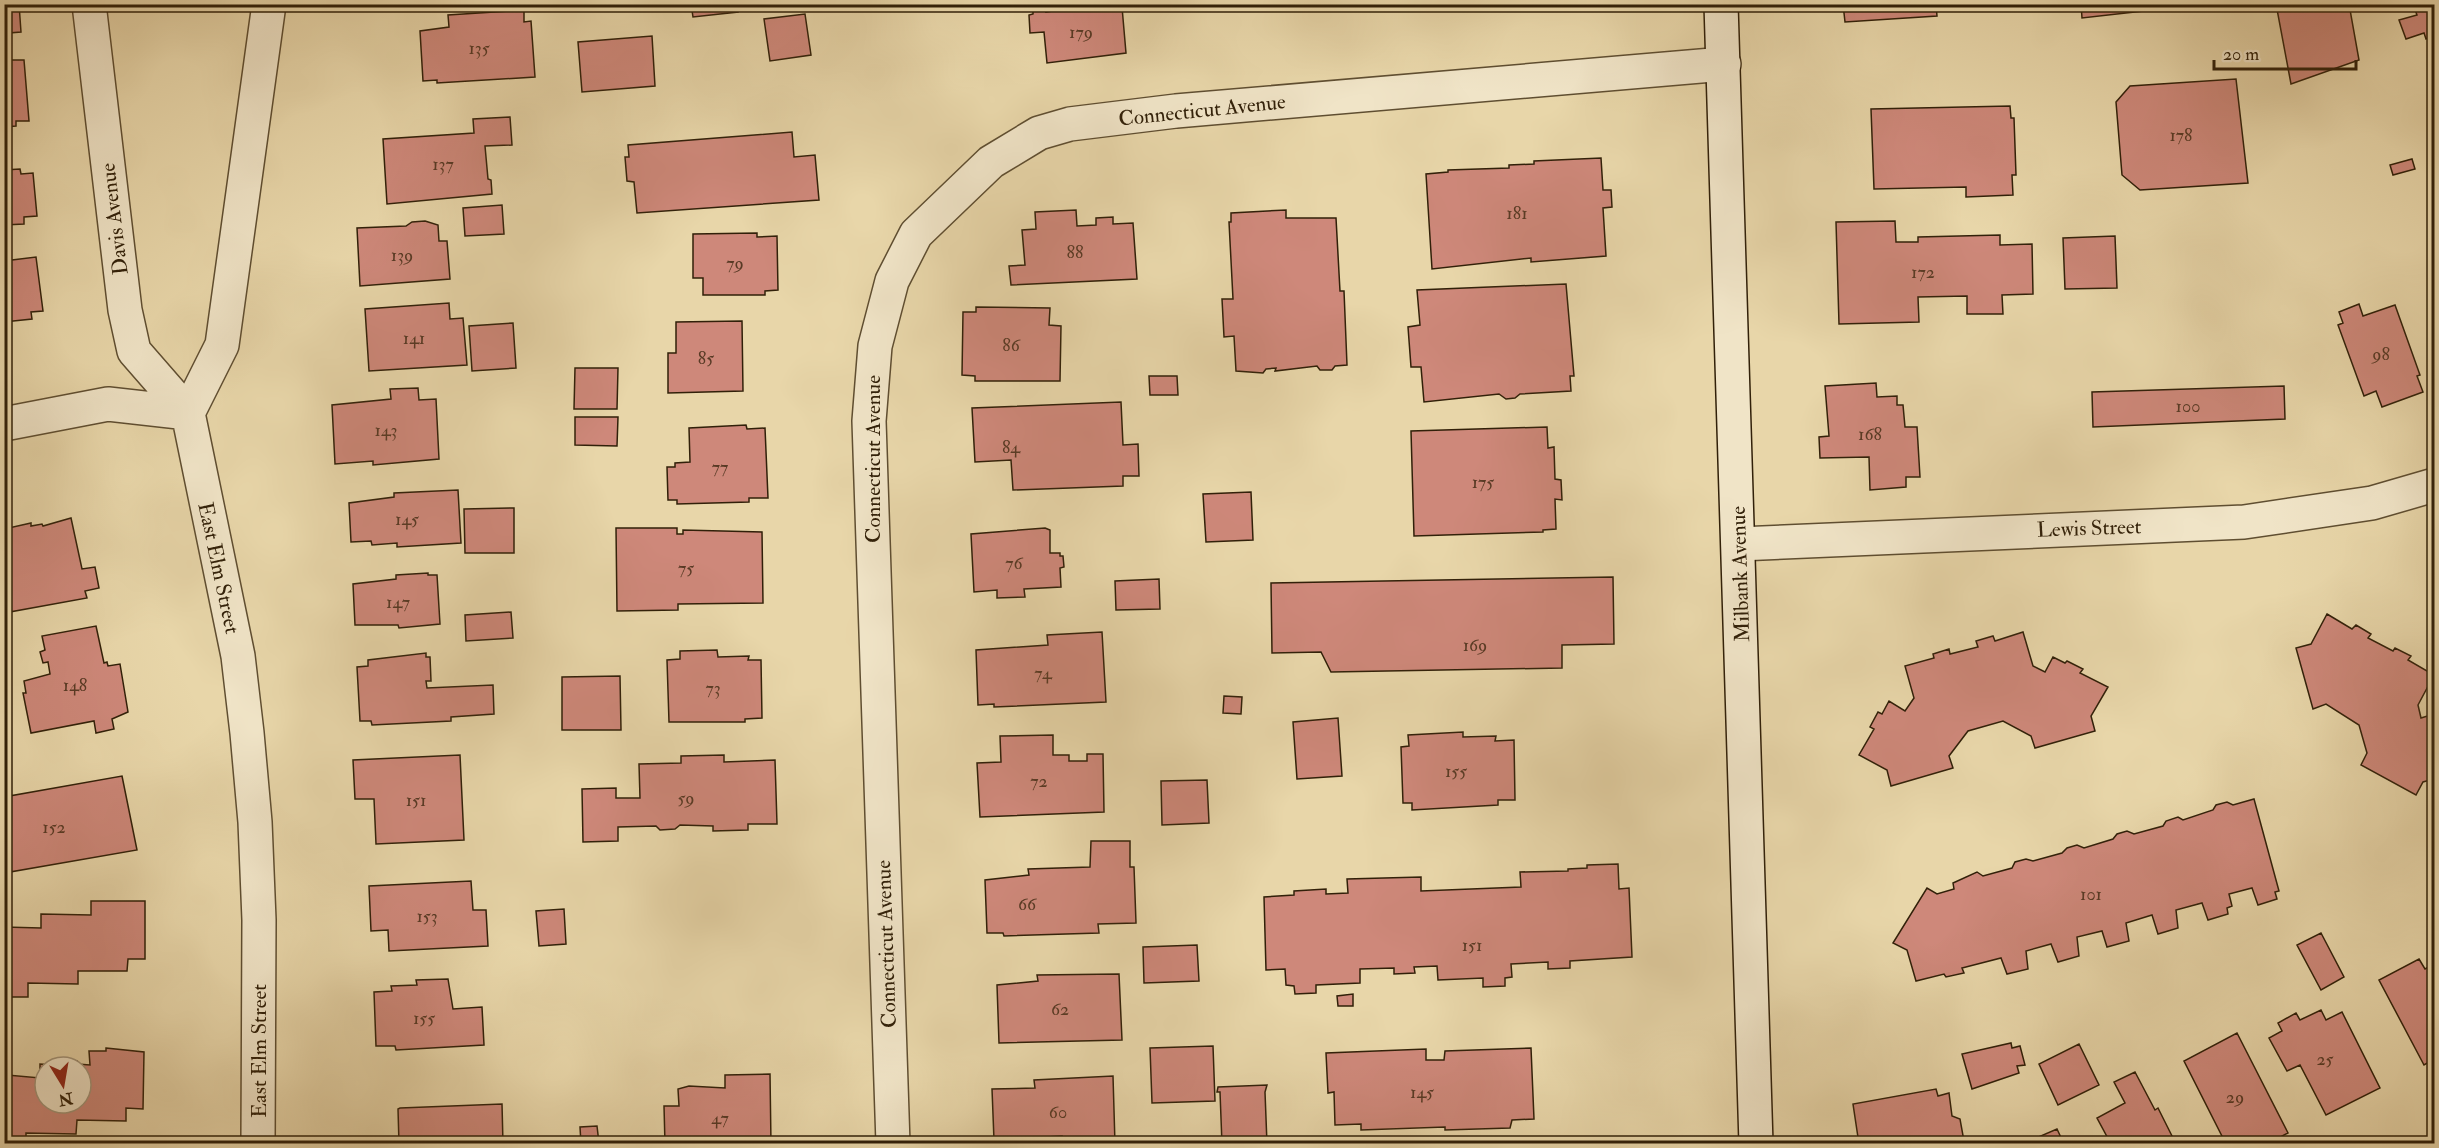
<svg xmlns="http://www.w3.org/2000/svg" width="2439" height="1148" viewBox="0 0 2439 1148" font-family="'IM FELL Double Pica',serif">
  <rect width="100%" height="100%" fill="#e8d6a9"/>
  <filter id="stains"><feTurbulence type="fractalNoise" baseFrequency=".00333" numOctaves="4"/><feColorMatrix values="0 0 0 0 .2 0 0 0 0 .09 0 0 0 0 .02 0 0 0 .5 -.17"/></filter>
  <radialGradient id="worn" r=".72"><stop offset=".6" stop-color="#630" stop-opacity="0"/><stop offset="1" stop-color="#630" stop-opacity=".3"/></radialGradient>
  <path fill="#ce887a" stroke="#312009" stroke-width="1.5" fill-rule="evenodd" d="M4,4H19L21,32L9,33V36H4Z
    M691,4H737L738,12L693,17Z
    M1101,4L1122,7L1126,53L1047,63L1044,32L1030,33L1029,15L1033,14V9L1046,8V12L1088,5L1089,9L1102,7Z
    M1200,4H1230V6L1200,10Z
    M1843,4H1936L1937,16L1845,22Z
    M2081,4H2161V9L2082,18Z
    M2276,4H2349L2359,60L2291,84Z
    M2413,4H2434V35L2426,39L2424,33L2406,39L2399,20L2417,15Z
    M524,10V22L531,21L535,77L437,83V80L423,81L420,31L449,27L448,15Z
    M805,14L811,55L770,61L764,19Z
    M652,36L655,86L582,92L578,42Z
    M10,56V60H24L29,121H16V126L4,127V57Z
    M2236,79L2248,183L2140,190L2122,175L2116,102L2130,86Z
    M2010,106L2011,118H2014L2016,175H2012L2013,195L1966,197V187L1874,189L1871,109Z
    M510,117L512,145L485,146L488,179L491,180L492,194L387,204L383,139L474,133L473,119Z
    M792,132L794,157L815,155L819,200L637,213L634,182L627,181L625,157H629L628,145Z
    M1601,158L1603,190H1611L1612,207L1603,208L1606,256L1531,262V258L1432,269L1426,174L1448,172V170L1509,168V165L1534,164V161Z
    M2412,159L2415,169L2393,175L2390,165Z
    M20,169L21,174L33,173L37,216L24,217V224L4,225V170Z
    M502,205L504,234L465,236L463,208Z
    M1076,210L1077,226L1096,225V218L1113,217V224L1133,223L1137,279L1011,285L1009,266L1025,265L1022,230L1036,229L1035,212Z
    M1286,210V218H1336L1340,291H1344L1347,365L1335,366L1332,370H1320L1317,366L1275,371L1276,368L1266,369L1263,373L1236,371L1234,336L1224,337L1222,299H1233L1229,222H1231V213Z
    M425,221L438,225L439,241H447L450,279L360,286L357,228L406,226L412,222Z
    M1895,221L1896,242H1918V237L2000,235V245L2032,244L2033,294L2002,295L2003,314H1967V296L1918,297L1919,322L1839,324L1836,222Z
    M757,233V237L777,236L778,290L765,291V295H703V278H693V234Z
    M2115,236L2117,288L2065,289L2063,238Z
    M36,257L43,311L31,312L32,319L4,322V261Z
    M1566,284L1574,376H1570L1571,391L1520,394L1515,398L1506,399L1499,394L1424,402L1421,367H1411L1408,327L1420,325L1417,290Z
    M2434,299V316L2429,300Z
    M449,303L450,319L463,318L467,365L369,371L365,309Z
    M2359,304L2363,316L2395,305L2420,375L2417,376L2423,392L2382,407L2376,391L2364,396L2338,325L2343,323L2339,312Z
    M976,307L1050,308L1049,325L1061,326L1060,381H975V376L962,375L963,312H976Z
    M2434,317V336L2430,325Z
    M742,321L743,391L668,393V353H676V322Z
    M513,323L516,368L472,371L469,326Z
    M575,368H618L617,409H574Z
    M1149,376H1177L1178,395H1150Z
    M1876,383L1877,397L1897,396V405H1903L1905,427H1917L1920,477H1906V487L1870,490L1869,457L1820,458L1819,437L1829,436L1825,386Z
    M2284,386L2285,419L2093,427L2092,392Z
    M418,388L419,400L436,399L439,459L373,465V461L335,464L332,405L391,399L390,389Z
    M1121,402L1123,445L1138,444L1139,476H1123V486L1013,490L1011,460L975,462L972,408Z
    M575,417H618L617,446L575,445Z
    M746,425L747,429L765,428L768,498H749V502L677,504V500H668L667,467H675V463L690,462L689,428Z
    M1547,427L1548,448L1554,447L1555,479L1561,480L1562,500L1555,499L1556,529L1543,530V532L1414,536L1411,431Z
    M458,490L461,543L397,547V543L372,545L371,541L351,542L349,503L394,497V493Z
    M1251,492L1253,540L1206,542L1203,494Z
    M514,508V553H465L464,509Z
    M71,518L82,569L95,567L99,588L85,591L87,598L4,613V529L31,523V526L42,524L43,526Z
    M616,528H677V534H683V530L762,532L763,603L678,604V610L617,611Z
    M1045,528L1050,530V553H1060V556H1063L1064,567L1060,568L1061,587L1024,589L1025,597L997,598V590L974,592L971,534Z
    M428,573V575H437L440,624L399,628L398,625H355L353,584L396,579V575Z
    M1613,577L1614,644L1562,645V668L1331,672L1321,652L1272,653L1271,583Z
    M1159,579L1160,609L1116,610L1115,581Z
    M511,612L513,638L466,641L465,615Z
    M2327,614L2352,629L2356,625L2371,634L2368,638L2393,651L2395,648L2411,656L2408,660L2434,675L2418,705L2421,718L2434,714V779L2423,782L2416,795L2361,765L2367,753L2359,725L2326,704L2313,709L2296,648L2311,644Z
    M96,626L104,663L107,662L108,666L120,664L128,712L112,719L114,729L96,733L94,721L31,733L23,693H26L24,681L50,674L48,662L43,663L40,652L45,650L42,636Z
    M1102,632L1106,702L994,707V704L978,705L976,650L1048,645L1047,635Z
    M2023,632L2033,666L2045,672L2053,657L2065,663L2067,661L2083,669L2080,673L2108,687L2091,716L2095,731L2035,748L2031,736L2003,721L1968,731L1949,756L1953,768L1891,786L1887,770L1859,755L1874,729L1870,727L1878,712L1882,714L1889,701L1905,711L1914,698L1905,666L1934,658L1933,654L1949,649L1950,654L1978,647L1976,641L1993,636L1995,641Z
    M717,650L718,657L749,656L748,660H761L762,718L745,719V722H669L667,660L680,659V651Z
    M426,653V657H430L431,681H426L427,688L493,685L494,714L451,717V721L372,725L371,721H360L357,667L368,666V660Z
    M620,676L621,730H562V677Z
    M1224,696L1242,697L1241,714L1223,713Z
    M1338,718L1342,776L1297,779L1293,722Z
    M1463,732V737L1496,736L1495,741L1514,740L1515,800H1498V805L1412,810V803H1403L1401,747L1409,746L1408,735Z
    M1053,735V755H1069V761H1087V754H1103L1104,812L980,817L977,763L1001,762L1000,736Z
    M460,755L464,840L376,844L374,799H355L353,760Z
    M724,755V762L775,760L777,824H748V830L713,831V826L680,825L675,829L660,830L656,826L618,827V841L583,842L582,789L616,788V798H640L639,764L681,763V756Z
    M122,776L137,850L4,873V797Z
    M1207,780L1209,823L1162,825L1161,781Z
    M2254,799L2279,891L2275,892L2277,899L2258,905L2252,888L2229,894L2232,906L2227,908L2228,914L2208,920L2202,903L2176,910L2178,928L2158,934L2152,915L2126,923L2129,941L2107,947L2102,931L2077,937L2079,956L2058,962L2051,944L2026,951L2028,969L2007,974L2001,958L1962,968L1964,973L1946,977L1944,974L1916,981L1907,950L1893,943L1927,888L1937,894L1954,889L1953,883L1977,872L1983,876L2012,868L2015,862L2026,859L2033,861L2062,853L2067,848L2077,845L2084,848L2113,839L2117,834L2127,831L2134,834L2163,826L2166,821L2178,817L2183,820L2213,810L2216,805L2227,802L2233,805Z
    M1091,841H1130V867H1134L1136,923L1098,924L1099,933L1004,936L1003,933H987L985,880L1029,875L1028,869L1090,867Z
    M1618,864L1619,889L1629,888L1632,957L1570,961V968L1548,969V962L1511,964L1512,977L1505,978V986L1483,987V978L1438,980L1437,966L1414,967L1415,973L1394,974V968L1360,969V983L1316,985V993L1295,994L1294,986L1286,985L1285,969L1266,970L1264,897L1294,895V891L1326,889V894L1348,893L1347,879L1421,877V891L1521,887L1520,872L1568,871V869L1587,868V865Z
    M471,881L473,910H486L488,946L389,951L388,930L371,931L369,886Z
    M91,901H145V959H128L127,971H78V984L28,983V997H4V927L41,928V914L91,915Z
    M564,909L566,944L539,946L536,911Z
    M2321,933L2344,977L2321,990L2297,945Z
    M1197,945L1199,981L1144,983L1143,947Z
    M2419,959L2425,969L2434,964V1059L2424,1065L2379,980Z
    M1119,974L1122,1040L999,1043L997,985L1038,981L1037,975Z
    M448,979L453,1009L482,1007L484,1045L396,1050L395,1046H376L374,992L392,991L391,986L417,985L416,980Z
    M1353,994V1006H1338L1337,996Z
    M2321,1010L2326,1020L2342,1012L2380,1088L2326,1115L2300,1065L2287,1071L2269,1038L2282,1031L2278,1023L2296,1013L2300,1020Z
    M2237,1033L2288,1133L2267,1144H2226L2184,1061Z
    M2011,1043L2012,1048L2020,1046L2025,1065L2017,1066L2019,1073L1972,1089L1962,1054Z
    M2079,1044L2099,1085L2058,1105L2039,1064Z
    M1213,1046L1215,1101L1152,1103L1150,1048Z
    M106,1048L144,1052L143,1109L126,1108V1121L77,1120L76,1134L26,1133V1144H4V1077L7,1075L40,1078V1064L56,1065V1061H77V1064L90,1065L89,1051H106ZM45,1067H81V1103H45Z
    M1531,1048L1534,1119L1512,1120L1510,1128L1445,1130V1127L1361,1130V1124L1335,1125L1334,1092L1328,1093L1326,1053L1426,1049V1060H1444L1445,1051Z
    M2135,1072L2155,1110L2158,1108L2176,1144H2111L2097,1118L2125,1103L2114,1082Z
    M770,1074L771,1144H665L664,1106H679L678,1089L689,1086L725,1088V1075Z
    M1113,1076L1115,1144H1062V1136L994,1140L992,1089L1035,1088L1034,1080Z
    M1267,1085L1265,1092L1267,1144H1222L1220,1092H1217L1218,1087Z
    M1936,1089L1938,1096L1949,1093L1952,1116L1960,1119L1964,1141L1859,1144L1853,1104Z
    M502,1104L503,1144H399L398,1109L400,1108Z
    M597,1126L599,1143L625,1144H581L580,1127Z
    M2057,1129L2064,1144H2022Z"/>
  <g fill="none" stroke-linecap="round" stroke-linejoin="round">
    <g stroke="#5f4e31" stroke-width="36">
      <path id="minor" d="M89,4L125,310L134,351L188,413
        M4,424L108,404L188,413
        M1739,544L2244,522L2372,503L2434,485
        M258,1144L259,920L255,822L247,733L238,656L188,413L222,345L269,4
        M893,1144L869,421L875,346L892,281L916,234L991,162L1039,133L1070,124L1176,111L1724,64"/>
    </g>
    <g stroke="#312009" stroke-width="36">
      <path id="secondary" d="M1721,4L1756,1144"/>
    </g>
    <use href="#minor" stroke="#f0e4c7" stroke-width="33"/>
    <use href="#secondary" stroke="#f0e4c7" stroke-width="33"/>
  </g>
  <g text-anchor="middle" stroke-width="4.5" stroke-linejoin="round" paint-order="stroke">
    <g font-size="18" fill="#583a25">
      <text x="1081" y="38">179</text>
      <text x="479" y="54">135</text>
      <text x="2181" y="141">178</text>
      <text x="443" y="170">137</text>
      <text x="1517" y="219">181</text>
      <text x="1075" y="258">88</text>
      <text x="402" y="261">139</text>
      <text x="735" y="269">79</text>
      <text x="1923" y="278">172</text>
      <text x="414" y="344">141</text>
      <text x="1011" y="351">86</text>
      <text x="2381" y="360">98</text>
      <text x="706" y="364">85</text>
      <text x="2188" y="412">100</text>
      <text x="386" y="436">143</text>
      <text x="1870" y="440">168</text>
      <text x="1011" y="453">84</text>
      <text x="720" y="473">77</text>
      <text x="1483" y="488">175</text>
      <text x="407" y="525">145</text>
      <text x="1014" y="569">76</text>
      <text x="686" y="574">75</text>
      <text x="398" y="608">147</text>
      <text x="1475" y="651">169</text>
      <text x="1043" y="679">74</text>
      <text x="75" y="691">148</text>
      <text x="713" y="694">73</text>
      <text x="1456" y="777">155</text>
      <text x="1039" y="787">72</text>
      <text x="686" y="804">59</text>
      <text x="416" y="806">151</text>
      <text x="54" y="833">152</text>
      <text x="2091" y="900">101</text>
      <text x="1027" y="910">66</text>
      <text x="427" y="922">153</text>
      <text x="1472" y="951">151</text>
      <text x="1060" y="1015">62</text>
      <text x="424" y="1024">155</text>
      <text x="2325" y="1065">25</text>
      <text x="1422" y="1098">145</text>
      <text x="2235" y="1103">29</text>
      <text x="1058" y="1118">60</text>
      <text x="720" y="1124">47</text>
    </g>
    <g font-size="21" fill="#312009" stroke="#f0e4c7">
      <text transform="translate(1202 110) rotate(-6)" y="7">Connecticut Avenue</text>
      <text transform="translate(114 219) rotate(-97)" y="7">Davis Avenue</text>
      <text transform="translate(873 459) rotate(-90)" y="7">Connecticut Avenue</text>
      <text transform="translate(2089 528) rotate(-2)" y="7">Lewis Street</text>
      <text transform="translate(219 568) rotate(78)" y="7">East Elm Street</text>
      <text transform="translate(1740 574) rotate(-92)" y="7">Milbank Avenue</text>
      <text transform="translate(886 944) rotate(-92)" y="7">Connecticut Avenue</text>
      <text transform="translate(259 1051) rotate(-90)" y="7">East Elm Street</text>
    </g>
  </g>
  <rect width="2439" height="1148" fill="none" stroke="#e8d6a9" stroke-width="24"/>
  <rect x="6" y="6" width="2427" height="1136" fill="none" stroke="#312009" stroke-width="3"/>
  <rect x="12" y="12" width="2415" height="1124" fill="none" stroke="#312009" stroke-width="1.5"/>
  <g transform="translate(63 1085) rotate(169)"><circle r="28" fill="#f0e4c7" stroke="#a4967b" stroke-width="1.5"/>
  <path d="M0-4.5L10 22L0 15L-10 22Z" fill="#8f2418"/>
  <text y="-9" font-size="16" font-weight="bold" text-anchor="middle" fill="#312009">N</text>
  </g>
  <path d="M2214 60v9h142v-9" fill="none" stroke="#312009" stroke-width="3"/>
  <text x="2223" y="60" font-size="18" fill="#312009" stroke="#f0e4c7" stroke-width="4.5" paint-order="stroke">20 m</text>
  <rect width="100%" height="100%" filter="url(#stains)"/>
  <rect width="100%" height="100%" fill="url(#worn)"/>
</svg>
